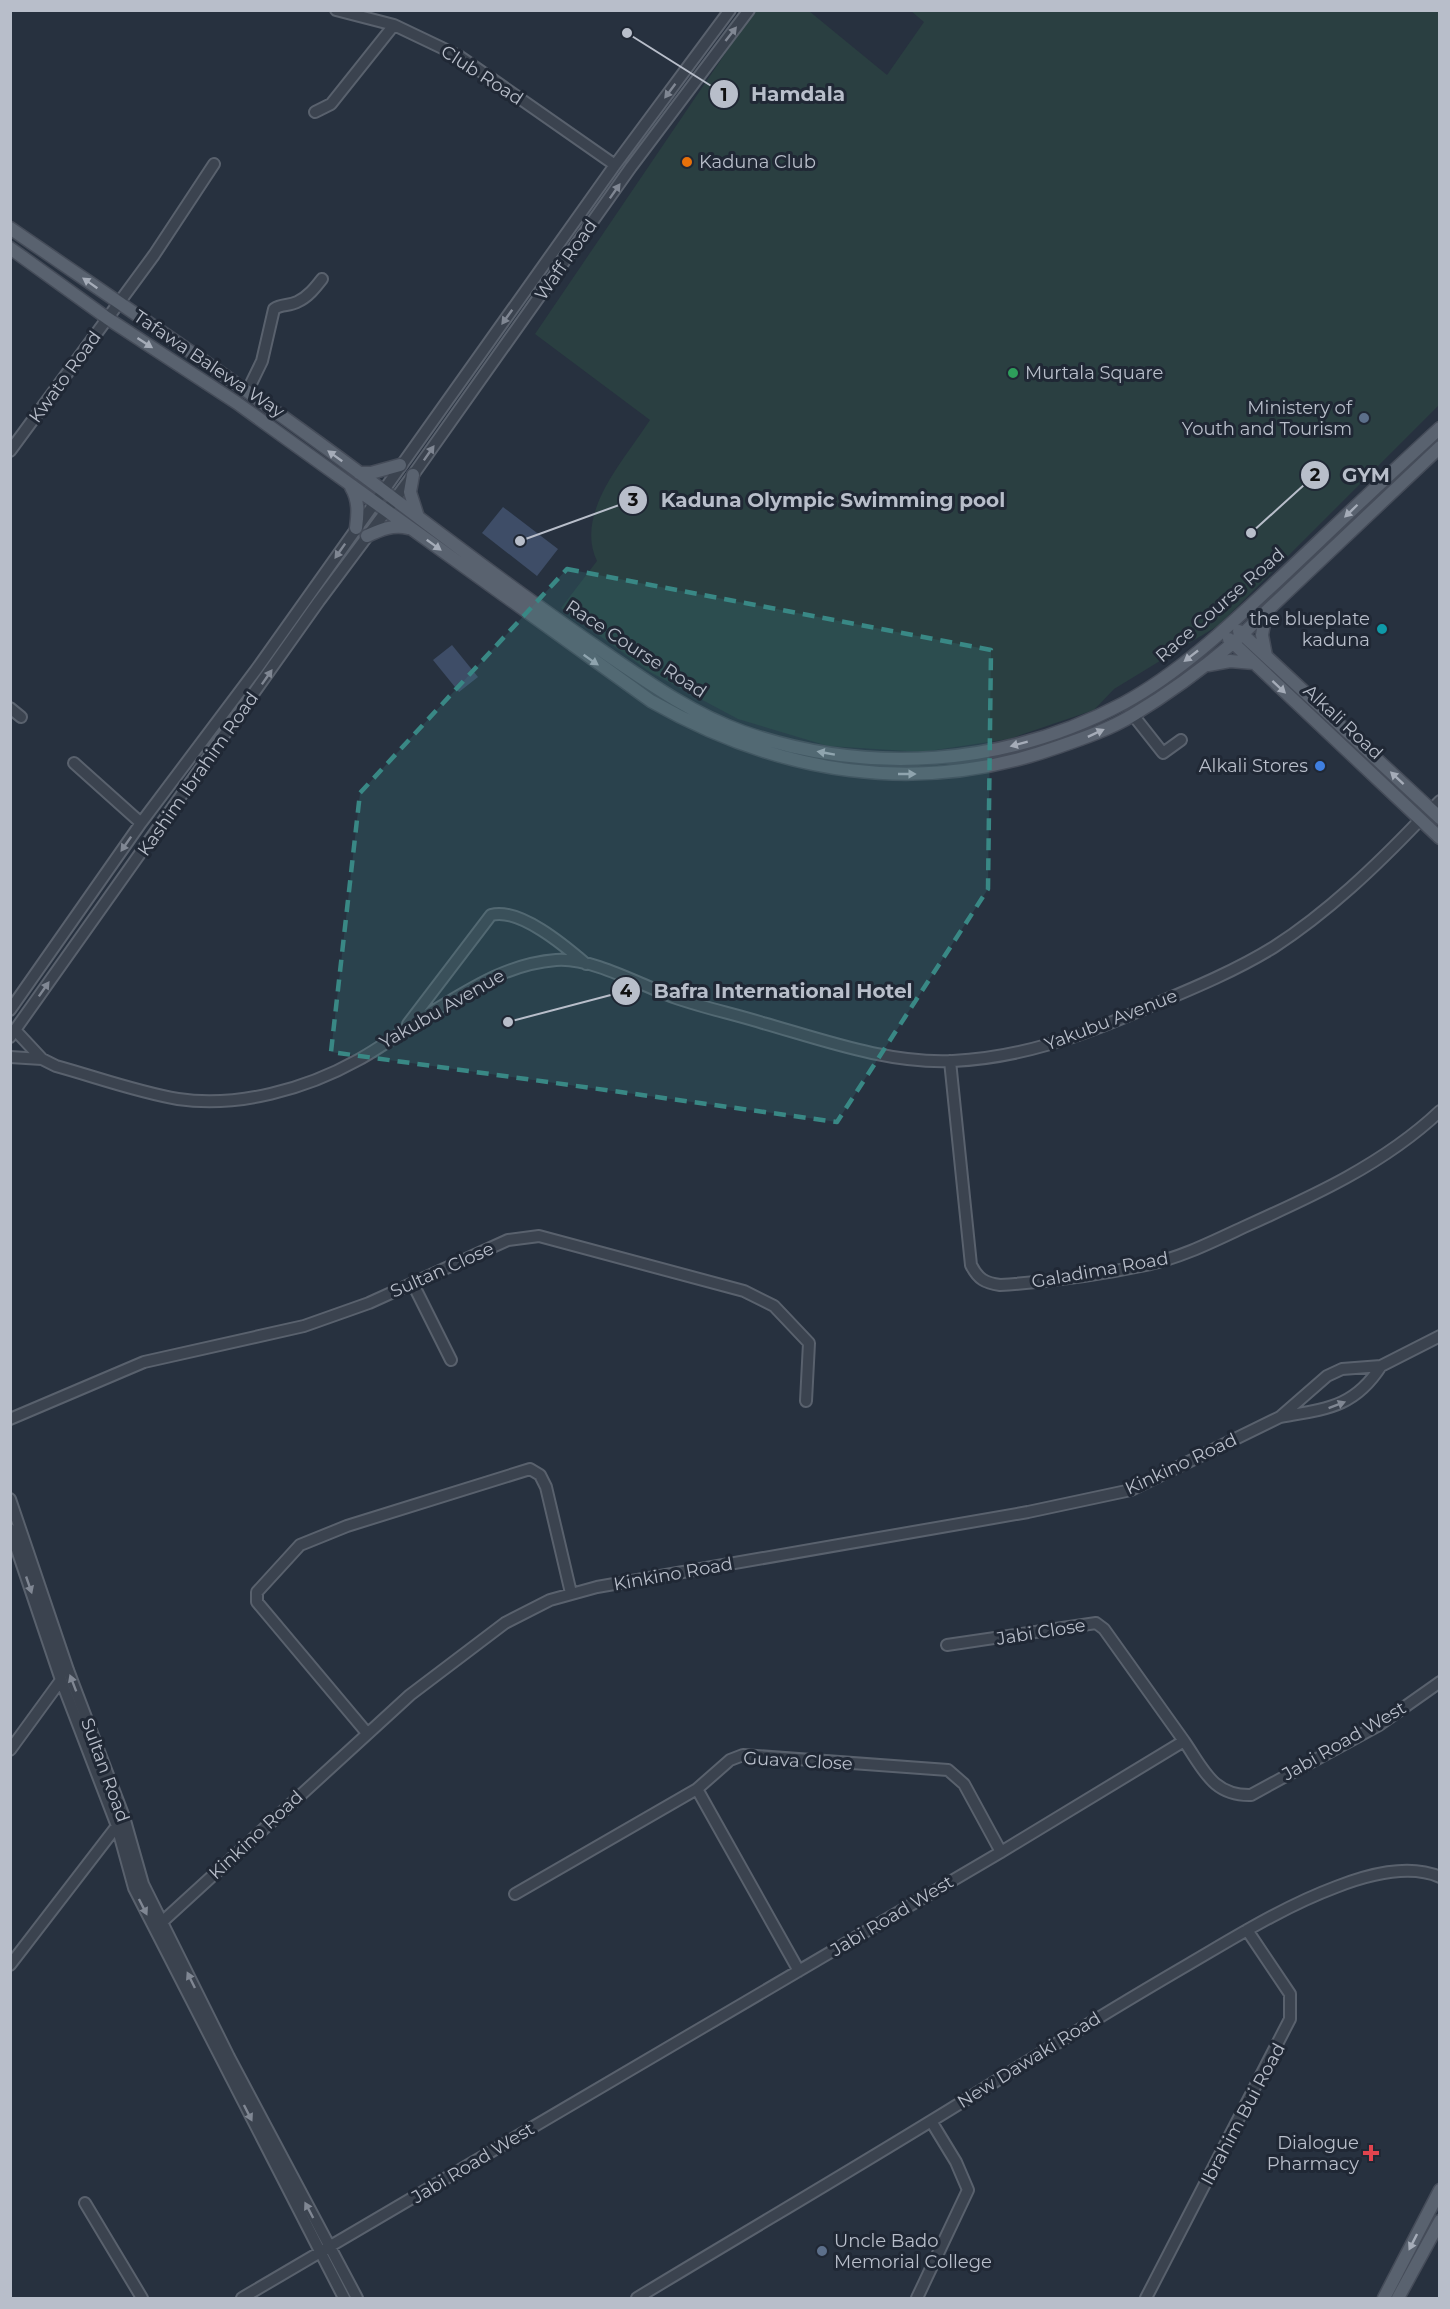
<svg xmlns="http://www.w3.org/2000/svg" width="1450" height="2309" viewBox="0 0 1450 2309" font-family="Montserrat,sans-serif">
  <rect width="100%" height="100%" fill="#27313f"/>
  <path fill="#2a3f41" d="M754,11H809L887,75L924,22L911,11H1439V405L1219,625L1114,689L1094,710L1009,739L922,752L828,746L738,719L650,672L561,608L597,561C574,513 625,459 650,420L535,334Z"/>
  <path fill="#3e4d67" d="M503,507L558,549L537,576L482,533Z
    M452,645L478,677L459,692L433,660Z"/>
  <g fill="none" stroke-linecap="round" stroke-linejoin="round">
    <g stroke="#59616d" stroke-width="14">
      <path id="minor" d="M336,10L394,25L459,56L615,165
        M315,112L331,104L394,25
        M247,392L262,361L274,309C281,304 289,306 297,302C308,297 315,288 322,279
        M10,451L154,255L214,164
        M10,708L21,717
        M1133,715L1163,753L1181,740
        M74,763L141,823
        M1431,810L1440,801
        M10,1010L141,823L256,670L615,165L730,10
        M408,1024L491,915C519,907 565,946 586,964
        M15,1030L42,1059L56,1066C96,1077 137,1092 178,1099C238,1108 306,1089 358,1060C382,1047 404,1030 427,1015C469,990 506,964 556,960C592,957 642,986 676,998C705,1008 734,1014 763,1023C823,1040 889,1064 953,1061C1019,1058 1078,1037 1139,1011C1184,992 1232,973 1274,947C1328,912 1376,866 1420,820
        M10,1037L319,601L413,475L631,167L749,10
        M10,1057L42,1059
        M950,1061L971,1265C978,1279 985,1283 1000,1285C1048,1282 1099,1275 1146,1265C1180,1258 1212,1242 1244,1227C1313,1196 1384,1164 1440,1111
        M413,1284L451,1360
        M1280,1417C1325,1409 1354,1408 1381,1366
        M10,1419L144,1362L304,1326L369,1303L508,1240L539,1236L744,1291L774,1306L809,1343L806,1401
        M10,1499L68,1670L124,1817L143,1884L229,2057L357,2298
        M10,1529L61,1680L117,1826L134,1888L344,2298
        M947,1645L1096,1623L1104,1629L1184,1741
        M367,1733L257,1602V1592L300,1545L347,1526L530,1469L540,1475L546,1487L571,1593
        M10,1750L61,1680
        M697,1789L799,1971
        M515,1894L697,1789L730,1760L743,1755L948,1770L964,1784L1001,1852
        M162,1922L410,1695L505,1623L550,1600L597,1587L1028,1512L1131,1490L1280,1417L1327,1376L1342,1369L1381,1366L1440,1336
        M10,1965L120,1822
        M85,2203L142,2298
        M242,2298L1001,1852L1184,1741C1204,1770 1213,1796 1251,1795L1379,1725L1440,1682
        M637,2298C759,2224 883,2152 1004,2076C1065,2038 1127,2000 1189,1964C1237,1936 1285,1906 1336,1887C1367,1875 1408,1863 1440,1877
        M917,2298L968,2190L956,2162L931,2121
        M1146,2298L1290,2019V1994L1247,1930"/>
    </g>
    <g stroke="#454c59" stroke-width="15">
      <path id="major" d="M10,228C135,314 261,398 381,489C452,543 522,596 595,646C642,678 689,713 743,732C869,776 1006,766 1124,703C1181,672 1231,624 1278,580C1332,529 1385,478 1440,428
        M10,248L107,318L237,403L651,701C779,774 918,797 1058,747C1084,738 1110,729 1133,715C1168,694 1202,669 1233,643L1440,447
        M359,473H371L400,465
        M413,475L410,492L418,517
        M351,487C359,500 358,514 356,528
        M367,536C380,530 393,524 408,528
        M1266,612L1262,635L1266,656
        M1239,631L1440,818
        M1229,639L1440,838
        M1208,665L1230,661L1254,663
        M1384,2298L1440,2190
        M1398,2298L1440,2221"/>
    </g>
    <use href="#minor" stroke="#3b434f" stroke-width="10"/>
    <use href="#major" stroke="#59626f" stroke-width="12"/>
  </g>
  <defs><path id="oneway-solid" d="M-6-.8H1V-3.2L6.5 0L1 3.2V.8H-6Z" transform="scale(1.5)"/></defs>
  <g fill="#808793">
    <use href="#oneway-solid" transform="translate(731 34) rotate(-52)"/>
    <use href="#oneway-solid" transform="translate(670 91) rotate(127)"/>
    <use href="#oneway-solid" transform="translate(615 191) rotate(-55)"/>
    <use href="#oneway-solid" transform="translate(507 317) rotate(126)"/>
    <use href="#oneway-solid" transform="translate(429 453) rotate(-55)"/>
    <use href="#oneway-solid" transform="translate(340 551) rotate(125)"/>
    <use href="#oneway-solid" transform="translate(267 677) rotate(-55)"/>
    <use href="#oneway-solid" transform="translate(126 844) rotate(125)"/>
    <use href="#oneway-solid" transform="translate(44 989) rotate(-55)"/>
    <use href="#oneway-solid" transform="translate(1337 1405) rotate(-21)"/>
    <use href="#oneway-solid" transform="translate(29 1585) rotate(71)"/>
    <use href="#oneway-solid" transform="translate(73 1683) rotate(-111)"/>
    <use href="#oneway-solid" transform="translate(143 1907) rotate(63)"/>
    <use href="#oneway-solid" transform="translate(191 1980) rotate(-116)"/>
    <use href="#oneway-solid" transform="translate(248 2113) rotate(63)"/>
    <use href="#oneway-solid" transform="translate(309 2210) rotate(-118)"/>
  </g>
  <g fill="#a5acb8">
    <use href="#oneway-solid" transform="translate(90 283) rotate(-145)"/>
    <use href="#oneway-solid" transform="translate(145 343) rotate(33)"/>
    <use href="#oneway-solid" transform="translate(335 456) rotate(-144)"/>
    <use href="#oneway-solid" transform="translate(1351 511) rotate(136)"/>
    <use href="#oneway-solid" transform="translate(434 545) rotate(36)"/>
    <use href="#oneway-solid" transform="translate(1191 656) rotate(142)"/>
    <use href="#oneway-solid" transform="translate(591 660) rotate(35)"/>
    <use href="#oneway-solid" transform="translate(1279 687) rotate(43)"/>
    <use href="#oneway-solid" transform="translate(1096 733) rotate(-25)"/>
    <use href="#oneway-solid" transform="translate(1019 744) rotate(165)"/>
    <use href="#oneway-solid" transform="translate(826 753) rotate(-170)"/>
    <use href="#oneway-solid" transform="translate(907 774)"/>
    <use href="#oneway-solid" transform="translate(1397 778) rotate(-137)"/>
    <use href="#oneway-solid" transform="translate(1413 2242) rotate(117)"/>
  </g>
  <path fill="#398885" fill-opacity="0.2" stroke="#398885" stroke-width="4.5" stroke-dasharray="12 8" stroke-linejoin="round" d="M567,569L991,650L988,889L837,1122L331,1052L360,793Z"/>
  <circle fill="#e8710a" stroke="#202835" stroke-width="2" cx="687" cy="162" r="6"/>
  <circle fill="#2e9e5b" stroke="#202835" stroke-width="2" cx="1013" cy="373" r="6"/>
  <g fill="#5c6f8a" stroke="#202835" stroke-width="2">
    <circle cx="1364" cy="418" r="6"/>
    <circle cx="822" cy="2251" r="6"/>
  </g>
  <circle fill="#0f9aa8" stroke="#202835" stroke-width="2" cx="1382" cy="629" r="6"/>
  <circle fill="#3f7fe0" stroke="#202835" stroke-width="2" cx="1320" cy="766" r="6"/>
  <path fill="#e0444e" stroke="#202835" stroke-width="2" d="M1368 2144h6v6h6v6h-6v6h-6v-6h-6v-6h6z"/>
  <g text-anchor="middle" stroke-width="6" stroke-linejoin="round" paint-order="stroke">
    <g font-size="18" fill="#b8beca" stroke="#202835">
      <text transform="translate(482 75) rotate(33)" y="6">Club Road</text>
      <text transform="translate(566 260) rotate(-55)" y="6">Waff Road</text>
      <text transform="translate(209 364) rotate(34)" y="6">Tafawa Balewa Way</text>
      <text transform="translate(65 377) rotate(-54)" y="6">Kwato Road</text>
      <text transform="translate(1220 605) rotate(-41)" y="6">Race Course Road</text>
      <text transform="translate(636 649) rotate(33)" y="6">Race Course Road</text>
      <text transform="translate(1343 722) rotate(43)" y="6">Alkali Road</text>
      <text transform="translate(198 774) rotate(-55)" y="6">Kashim Ibrahim Road</text>
      <text transform="translate(442 1009) rotate(-30)" y="6">Yakubu Avenue</text>
      <text transform="translate(1111 1020) rotate(-21)" y="6">Yakubu Avenue</text>
      <text transform="translate(442 1270) rotate(-24)" y="6">Sultan Close</text>
      <text transform="translate(1100 1270) rotate(-10)" y="6">Galadima Road</text>
      <text transform="translate(1181 1464) rotate(-25)" y="6">Kinkino Road</text>
      <text transform="translate(673 1574) rotate(-10)" y="6">Kinkino Road</text>
      <text transform="translate(1041 1632) rotate(-9)" y="6">Jabi Close</text>
      <text transform="translate(1344 1741) rotate(-30)" y="6">Jabi Road West</text>
      <text transform="translate(798 1761) rotate(3)" y="6">Guava Close</text>
      <text transform="translate(105 1770) rotate(70)" y="6">Sultan Road</text>
      <text transform="translate(256 1835) rotate(-43)" y="6">Kinkino Road</text>
      <text transform="translate(892 1916) rotate(-31)" y="6">Jabi Road West</text>
      <text transform="translate(1029 2060) rotate(-32)" y="6">New Dawaki Road</text>
      <text transform="translate(1243 2114) rotate(-62)" y="6">Ibrahim Bui Road</text>
      <text transform="translate(473 2163) rotate(-31)" y="6">Jabi Road West</text>
    </g>
    <g font-size="18" fill="#b8beca" stroke="#202835" text-anchor="end">
      <text x="699" y="168" text-anchor="start">Kaduna Club</text>
      <text x="1025" y="379" text-anchor="start">Murtala Square</text>
      <text x="1352" y="414">Ministery of<tspan x="1352" dy="21">Youth and Tourism</tspan></text>
      <text x="1370" y="625">the blueplate<tspan x="1370" dy="21">kaduna</tspan></text>
      <text x="1308" y="772">Alkali Stores</text>
      <text x="1359" y="2149">Dialogue<tspan x="1359" dy="21">Pharmacy</tspan></text>
      <text x="834" y="2247" text-anchor="start">Uncle Bado<tspan x="834" dy="21">Memorial College</tspan></text>
    </g>
  </g>
  <path fill="none" stroke="#b8beca" stroke-width="2" d="M627 33L724 94M1251 533L1315 475M520 541L633 500M508 1022L626 991"/>
  <g fill="#b8beca" stroke="#202835" stroke-width="2">
    <circle cx="627" cy="33" r="6"/>
    <circle cx="1251" cy="533" r="6"/>
    <circle cx="520" cy="541" r="6"/>
    <circle cx="508" cy="1022" r="6"/>
    <circle cx="724" cy="94" r="15"/>
    <circle cx="1315" cy="475" r="15"/>
    <circle cx="633" cy="500" r="15"/>
    <circle cx="626" cy="991" r="15"/>
  </g>
  <g font-size="18" text-anchor="middle" font-weight="bold" fill="#111">
    <text x="724" y="101">1</text>
    <text x="1315" y="481">2</text>
    <text x="633" y="506">3</text>
    <text x="626" y="997">4</text>
  </g>
  <g font-size="20" text-anchor="middle" font-weight="bold" fill="#b8beca" stroke="#202835" stroke-width="6" stroke-linejoin="round" paint-order="stroke">
    <text x="798" y="101">Hamdala</text>
    <text x="1366" y="482">GYM</text>
    <text x="833" y="507">Kaduna Olympic Swimming pool</text>
    <text x="783" y="998">Bafra International Hotel</text>
  </g>
  <rect width="1450" height="2309" fill="none" stroke="#b8beca" stroke-width="24"/>
</svg>
